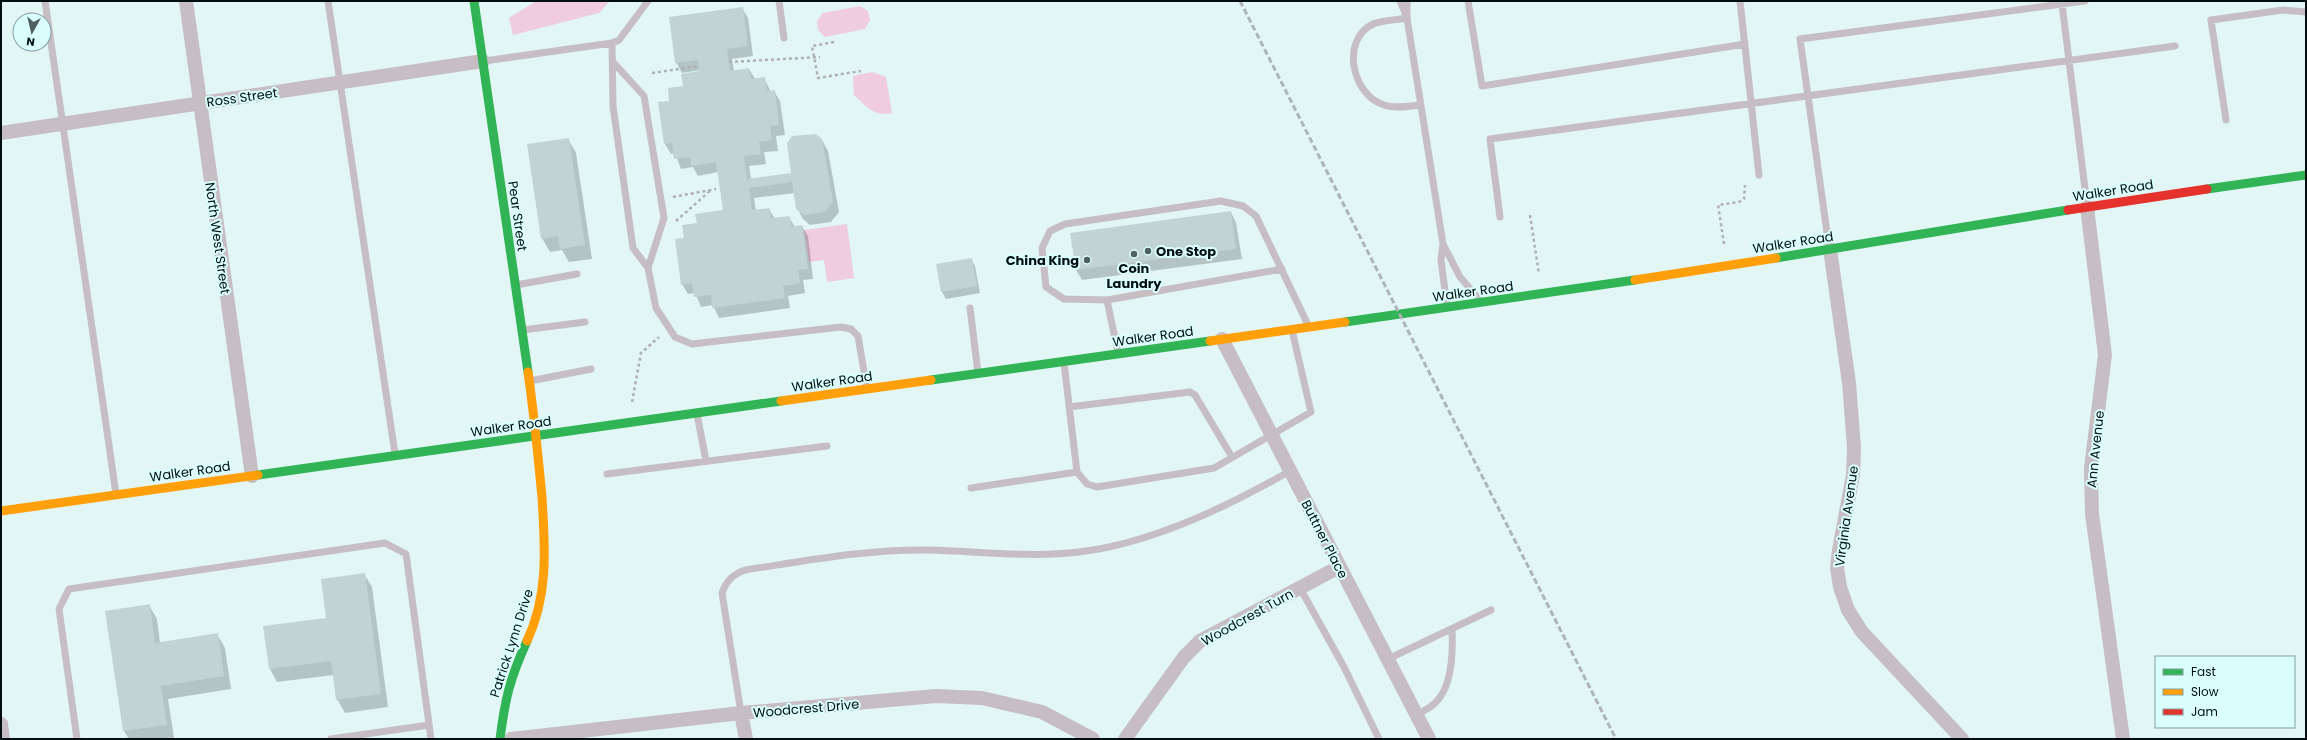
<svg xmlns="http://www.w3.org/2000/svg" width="2307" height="740" viewBox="0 0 2307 740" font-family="Poppins,sans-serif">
  <rect width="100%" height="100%" fill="#e2f6f6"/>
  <path fill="#efccde" d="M536,1H610L599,13L513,35L509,18Z
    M860,6L868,11L870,20L865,29L825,37L818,30L817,21L823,13Z
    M872,72L886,77L892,113C874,117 867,107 854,95L853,76Z
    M847,224L854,278L827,282L824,260L809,262L804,230Z"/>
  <path fill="#0003" d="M742,8L748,18L753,56L732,59L734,71L749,69L755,79L764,78L771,92L774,91L780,101L785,135L776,136L778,151L764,152L766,164L749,166L751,179L792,174L822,140L828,151L839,212L831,222L810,225L803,219L797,208L795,193L754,198L756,211L769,209L775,219L789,217L795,227L802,226L808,236L813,279L803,280L805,293L788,296L790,308L719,318L713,305L701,307L695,293L688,294L682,284L685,239L698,224L724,211L718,172L698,176L693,167L681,169L675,153L671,154L665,144L671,102L701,72L700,70L682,73L676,62Z
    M568,139L576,153L592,259L569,262L562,250L550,252L542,238Z
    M1231,212L1236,223L1242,259L1082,280L1076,270L1071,234Z
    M971,259L975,266L980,293L946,299L942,292L937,265Z
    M364,574L372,587L388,707L345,713L337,699L334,675L277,682L270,669L327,619Z
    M149,605L157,619L160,643L217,634L225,648L231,689L168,699L174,738L129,739L124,731L106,612Z"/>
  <path fill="#c2d3d3" d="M743,7L748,46L727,49L730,71L749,68L751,79L765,77L767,91L775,90L779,125L770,126L772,140L759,142L761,154L744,156L747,179L791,173L787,143L792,136L816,134L822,139L833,201L825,212L804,215L796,209L792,182L749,188L752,210L770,208L771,218L790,216L791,227L802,225L808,269L798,270L800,283L783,286L785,298L712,308L711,295L694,297L692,283L681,285L675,239L684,238L682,225L697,223L695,214L723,210L716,162L691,166L690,157L674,159L672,143L664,144L658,102L669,101L668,88L683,86L681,74L699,71L698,60L675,63L669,17Z
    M569,138L585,245L560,249L558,236L541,239L527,144Z
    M1231,211L1236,249L1076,270L1070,233Z
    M972,258L977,286L941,292L936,264Z
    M365,573L381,694L336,700L331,661L269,669L263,626L326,618L321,579Z
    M150,604L155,643L218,633L224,676L161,686L167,725L123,731L105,611Z"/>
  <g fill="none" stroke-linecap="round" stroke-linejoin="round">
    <path stroke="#b0afb1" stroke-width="2.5" stroke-dasharray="3 3" stroke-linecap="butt" d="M834,42L812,46L818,78L861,71
      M729,62L820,57
      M652,73L699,66
      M673,197L716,189
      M1530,215L1539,274
      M676,221L711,190
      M1724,244L1718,205L1739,202L1744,199L1745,185
      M632,402L641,353L659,337"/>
    <path stroke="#c6bec2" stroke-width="7" d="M45,1L116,494
      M328,1L395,454
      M779,1L784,38
      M1400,1L1407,18V1
      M1468,1L1482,86L1745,44
      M1740,1L1759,175
      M2062,4L2087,205
      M612,43L613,106L633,248L648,268
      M484,61L612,43L619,40L648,1
      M614,63L644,96L664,218L648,268L656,308L675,337L692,344L841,327L851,329L858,336L867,389
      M1421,105C1410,106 1395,109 1384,105C1352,95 1340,40 1373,24C1383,20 1397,20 1407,18L1443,244L1441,260L1447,306
      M2226,120L2211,20L2283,10L2306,12
      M1500,217L1490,139L2175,46
      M1443,244L1460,277L1480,300
      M1829,247L1800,39L2085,1
      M516,285L577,274
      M1107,300L1282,269
      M970,308L978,373
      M523,330L585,322
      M1118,353L1107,300L1064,299L1046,287L1042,248L1050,231L1065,224L1221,201L1243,206L1256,216L1308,325
      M1064,363L1077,472
      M530,381L591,369
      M1069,407L1190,392L1195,395L1232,457
      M697,414L706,461
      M607,474L827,446
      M971,488L1077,472L1087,484L1097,487L1214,468L1311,412L1292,330
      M1300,588L1344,667L1379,739
      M1388,659L1491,610
      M741,713L722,593C727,580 732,575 745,570C805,561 867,549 928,550C978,551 1029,558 1079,552C1149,544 1229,506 1290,471
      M1417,715C1423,711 1430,708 1435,703C1453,687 1453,651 1452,629
      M77,739L59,609L69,589L385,543L406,554L431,739
      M331,739L429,725"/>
    <path stroke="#c6bec2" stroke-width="14" d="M186,1L252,476
      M1,133L483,61
      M2087,207L2105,355L2091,468L2092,514L2123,739
      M1830,249L1849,383L1854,447L1853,475L1839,550L1837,568L1840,587L1848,610L1862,632L1962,739
      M1222,339L1429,739
      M741,713L746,739
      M1,724L3,739
      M511,739L741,713L936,696L982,698L1042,712L1093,739
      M1125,739L1184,657L1200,641L1339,567"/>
    <path stroke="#30b455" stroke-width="9" d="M474,1L528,372
      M2207,189L2306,175
      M1776,258L2068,210
      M1345,322L1635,280
      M931,380L1210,341
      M258,475L781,401
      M500,739C505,699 510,678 527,641"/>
    <path stroke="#ff9f0a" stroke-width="9" d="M1635,280L1776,258
      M1210,341L1345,322
      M781,401L931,380
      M1,511L258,475
      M527,641C549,594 545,547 542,497C538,455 534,414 528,372"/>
    <path stroke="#e5322d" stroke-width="9" d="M2068,210L2207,189"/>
    <path stroke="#afb5b6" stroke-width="3" stroke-dasharray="6 3" stroke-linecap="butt" d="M1240,1L1616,739"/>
  </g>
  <g fill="#505f60" stroke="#dafefe" stroke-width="1.5">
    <circle cx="1148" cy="251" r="4"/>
    <circle cx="1134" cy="254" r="4"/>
    <circle cx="1087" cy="260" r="4"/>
  </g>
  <g text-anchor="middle" stroke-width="4" stroke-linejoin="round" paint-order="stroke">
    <g font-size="13" fill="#010e0f" stroke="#dafefe">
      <text transform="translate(242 97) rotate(-8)" y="5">Ross Street</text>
      <text transform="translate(2113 190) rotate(-9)" y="5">Walker Road</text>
      <text transform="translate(518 216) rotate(82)" y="5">Pear Street</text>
      <text transform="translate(218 238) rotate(82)" y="5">North West Street</text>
      <text transform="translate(1793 242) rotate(-9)" y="5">Walker Road</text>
      <text transform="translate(1473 291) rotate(-8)" y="5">Walker Road</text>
      <text transform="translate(1153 336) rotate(-8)" y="5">Walker Road</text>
      <text transform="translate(832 381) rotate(-8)" y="5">Walker Road</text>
      <text transform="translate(511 426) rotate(-8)" y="5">Walker Road</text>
      <text transform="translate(2095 449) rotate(-84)" y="5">Ann Avenue</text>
      <text transform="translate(190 471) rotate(-8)" y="5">Walker Road</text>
      <text transform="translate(1846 516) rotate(-82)" y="5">Virginia Avenue</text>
      <text transform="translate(1325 539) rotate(63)" y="5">Buttner Place</text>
      <text transform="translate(1247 617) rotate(-29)" y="5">Woodcrest Turn</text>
      <text transform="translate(511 643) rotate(-72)" y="5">Patrick Lynn Drive</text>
      <text transform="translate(806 708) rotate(-5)" y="5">Woodcrest Drive</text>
    </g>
    <g font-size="13" font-weight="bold" fill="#010e0f" stroke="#dafefe" text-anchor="start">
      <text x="1156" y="256">One Stop</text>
      <text x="1079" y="265" text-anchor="end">China King</text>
      <text x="1134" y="273" text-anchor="middle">Coin<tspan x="1134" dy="15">Laundry</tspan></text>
    </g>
  </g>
  <rect width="2307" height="740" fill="none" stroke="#010e0f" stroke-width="4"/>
  <rect x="2155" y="656" width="140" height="72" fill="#dafefe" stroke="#839e9e"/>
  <rect x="2163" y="669" width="20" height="6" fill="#30b455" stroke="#839e9e"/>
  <text x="2191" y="676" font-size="12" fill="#010e0f">Fast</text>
  <rect x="2163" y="689" width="20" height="6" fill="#ff9f0a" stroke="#839e9e"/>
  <text x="2191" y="696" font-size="12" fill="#010e0f">Slow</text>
  <rect x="2163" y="709" width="20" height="6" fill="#e5322d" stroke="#839e9e"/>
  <text x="2191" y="716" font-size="12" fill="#010e0f">Jam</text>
  <g transform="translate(32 32) rotate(188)"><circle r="19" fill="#dafefe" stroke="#839e9e"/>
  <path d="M0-3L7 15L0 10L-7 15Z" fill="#505f60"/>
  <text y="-6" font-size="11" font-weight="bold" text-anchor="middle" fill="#010e0f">N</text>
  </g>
</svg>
